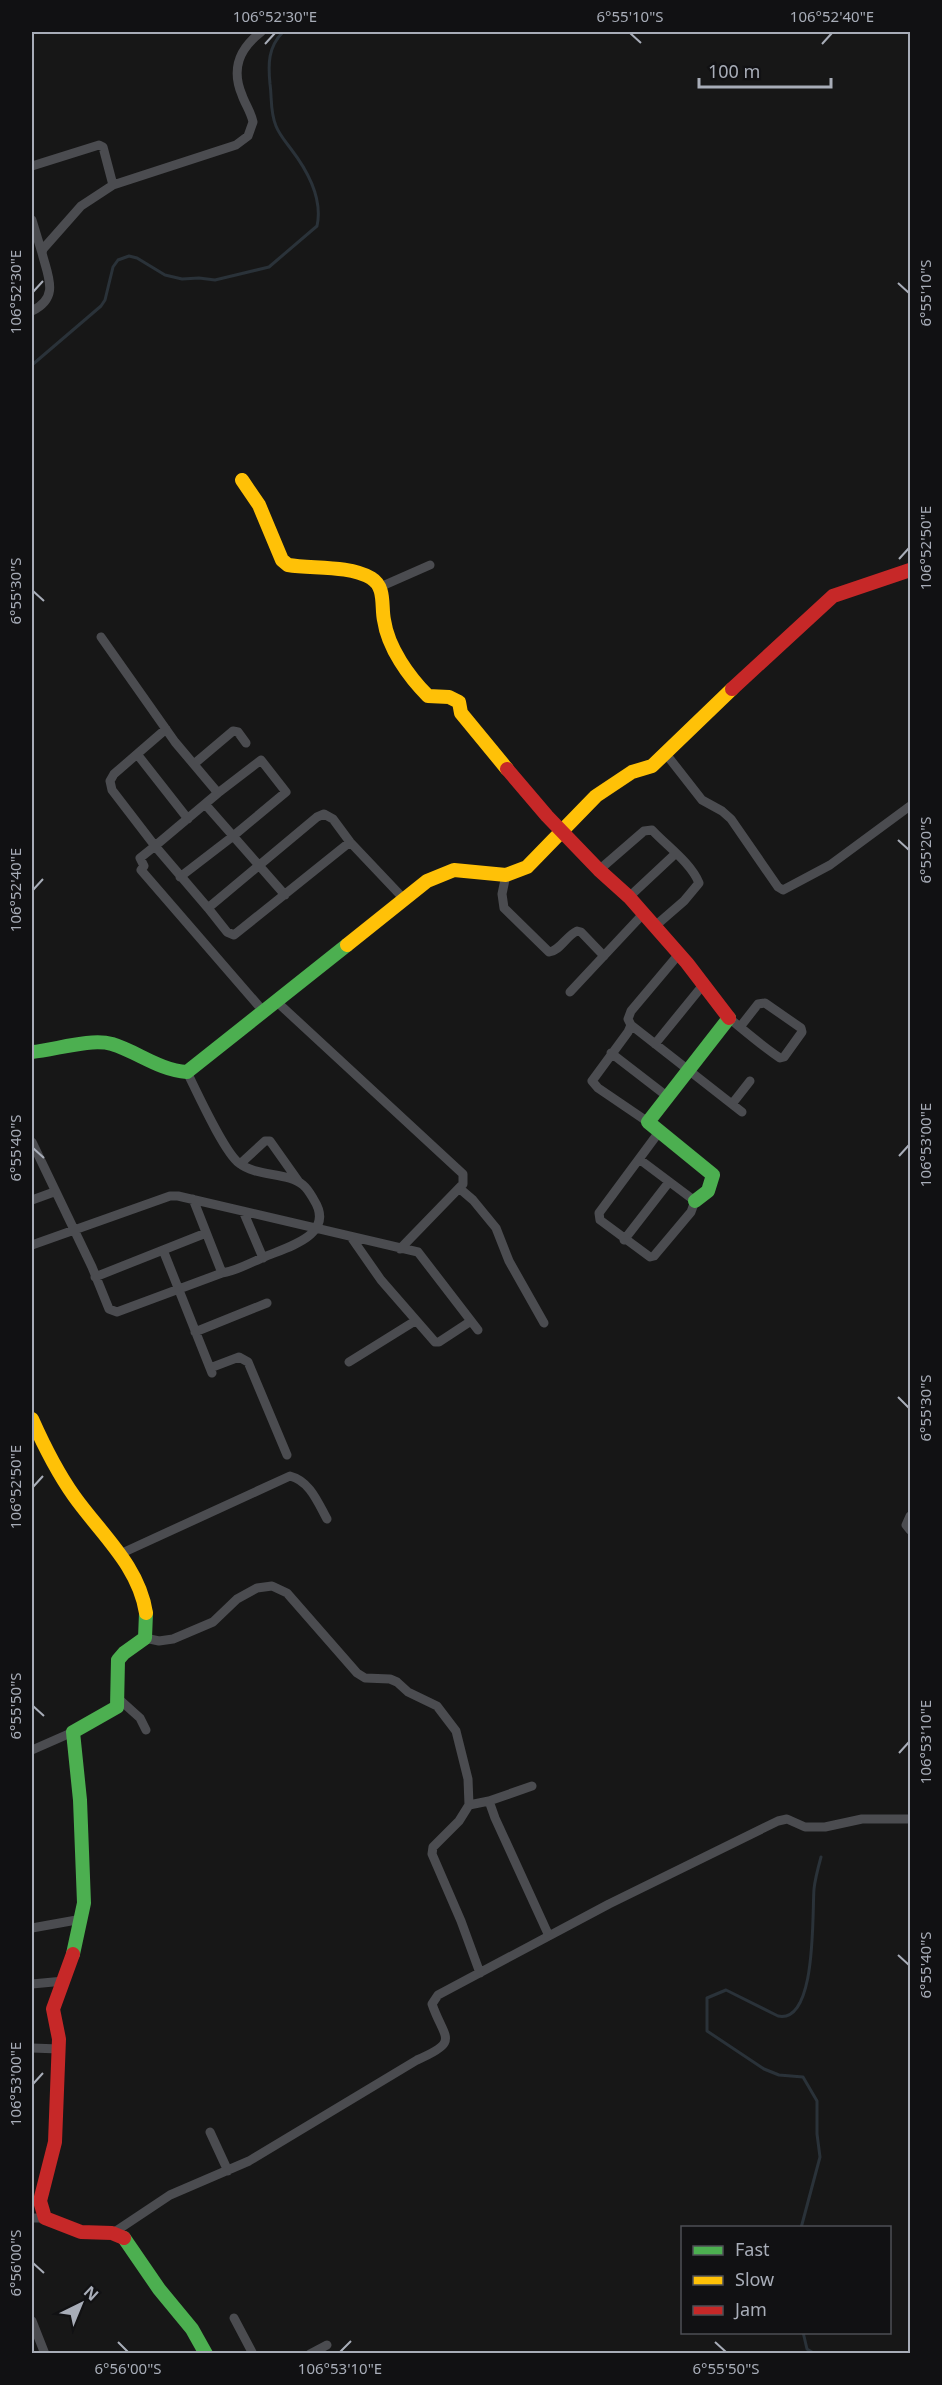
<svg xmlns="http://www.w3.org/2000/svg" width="942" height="2385" viewBox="0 0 942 2385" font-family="'Noto Sans',sans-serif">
  <rect width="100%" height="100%" fill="#171717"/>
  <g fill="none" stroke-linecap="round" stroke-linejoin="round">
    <path stroke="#2a3239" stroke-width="3" d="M32,365L101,306L105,300L113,267L118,260L129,256L137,258L165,275L182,279L199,278L215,280L269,267L317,226C323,199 307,170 291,149C285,141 279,134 276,126C270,112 272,98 270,84C268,64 268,47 283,32
      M801,2228L820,2157L817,2134V2101L803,2077L779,2075L764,2069L707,2031V1998L726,1990L778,2016C817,2024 812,1914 814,1889C815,1879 818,1868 821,1857
      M803,2332L807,2349L815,2354"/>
    <path stroke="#4b4c50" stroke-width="9" d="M32,166L99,145L103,147L113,185
      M32,220L42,253
      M32,311C60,297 48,277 42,253L43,249L81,206L113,185L236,145L248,136L253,122C251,112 245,104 242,95C231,69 239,49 261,32
      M380,587L430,565
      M101,637L175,742L218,793L155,846L208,908L317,817L324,814L333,819L350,842L404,899
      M166,729L114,774L110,781L112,790L155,846L140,858L144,866L141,870L264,1012
      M137,754L188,819
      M666,754L702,800L722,811L731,819L778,887L783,890L830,865L910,806
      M194,764L233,731L238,732L246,743
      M205,804L285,895
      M599,870L644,831L652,830C667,846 691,863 699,883L684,901L654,927
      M506,875L502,894L504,908L549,952C560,951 566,936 577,931L581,932L604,956
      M180,877L232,837L286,792L261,760L218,793
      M629,897L675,854
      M208,908L227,932L234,935L350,842
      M570,992L643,914
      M277,1002L463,1174V1184L400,1249
      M729,1018C746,1032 762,1046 780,1058L784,1057L802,1032L801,1028L765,1003L758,1004L740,1027
      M631,1025L742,1112
      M655,1044L703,985
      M611,1053L668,1097
      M187,1072C197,1092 224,1152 239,1163C256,1177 289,1172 303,1185C308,1189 311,1195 314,1200C336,1235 288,1247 264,1257C250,1263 236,1271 222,1273
      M732,1104L750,1081
      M648,1122L598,1088L592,1081L628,1032L631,1025L628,1019L631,1011L679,954
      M32,1142L92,1267L109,1309L117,1312L222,1273L193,1199
      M639,1159L695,1201L691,1212L654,1256L650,1257L600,1220L599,1213L659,1132
      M240,1164L265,1141H270L299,1182
      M459,1188L473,1200L496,1228L509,1261L544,1323
      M32,1200L54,1192
      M243,1211L263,1258
      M351,1237L381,1280L435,1342H439L471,1321
      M624,1240L669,1182
      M32,1245L170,1196H178L418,1252L478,1330
      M163,1250L212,1373
      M95,1277L206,1233
      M195,1332L267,1303
      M349,1362L415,1321
      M210,1368L239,1357L248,1362L287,1455
      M910,1516L906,1525L910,1530
      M120,1554L290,1476C310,1481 318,1503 327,1519
      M145,1638L159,1641L173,1639L213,1622L237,1599L257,1588L272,1586L287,1593L357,1673L365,1678L390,1679L397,1682L408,1692L437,1706L456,1731L468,1779L469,1805L459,1821L433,1847L432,1854L461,1921L480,1973
      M120,1700L140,1718L146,1730
      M32,1750L73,1732
      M489,1801L532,1786
      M469,1805L489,1801L495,1818L549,1936
      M32,1928L82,1919
      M32,1984L64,1981
      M32,2048L59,2049
      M210,2132L228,2171
      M32,2218H45
      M113,2233L170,2195L249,2161L417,2060C461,2041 444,2039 432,2004L438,1995L609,1904L778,1821L787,1819L805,1827H825L862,1819H910
      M234,2318L253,2354
      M32,2321L45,2354
      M310,2354L327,2345"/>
    <path stroke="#4caf50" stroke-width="14" d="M32,1052C55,1050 90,1038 112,1044C138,1052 159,1070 187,1072L347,945
      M695,1201L708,1191L713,1175L648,1122L729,1018
      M73,1954L84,1903L80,1800L73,1732L117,1707L118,1660L124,1653L145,1638L146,1613
      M124,2238L159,2289L192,2329L206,2354"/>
    <path stroke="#ffc107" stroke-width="14" d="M242,480L259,505L282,560L288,565C313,569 348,565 371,578C386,587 381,606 384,620C388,648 409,677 428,696L449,697L459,702L461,713L507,769
      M347,945L427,881L454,870L506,875L527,867L596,796L632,772L652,766L732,689
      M32,1419C44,1446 57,1472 74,1496C101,1534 139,1566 146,1613"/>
    <path stroke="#c62828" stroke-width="14" d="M732,689L833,596L910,570
      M507,769L547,816L599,870L629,897L687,963L729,1018
      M73,1954L53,2009L59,2039L55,2142L40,2201L45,2218L81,2232L112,2233L124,2238"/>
  </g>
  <path fill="none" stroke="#a8adb8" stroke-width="2" d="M630,33L641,43M265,44L275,33M822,44L832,33M898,283L909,293M33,292L43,281M899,559L909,548M33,591L44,601M898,840L909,850M33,890L43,879M33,1148L44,1158M899,1156L909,1145M898,1397L909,1408M33,1487L43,1476M33,1706L44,1716M899,1753L909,1742M898,1955L909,1965M33,2084L43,2073M33,2263L44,2273M118,2342L128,2352M715,2342L726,2352M340,2352L351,2341"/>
  <rect width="942" height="2385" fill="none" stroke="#111113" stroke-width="66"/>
  <rect x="681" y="2226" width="210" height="108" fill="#111113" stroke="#4d4f55" stroke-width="1.5"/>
  <rect x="693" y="2246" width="30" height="9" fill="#4caf50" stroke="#4d4f55" stroke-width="1.5"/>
  <text x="735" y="2256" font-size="18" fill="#a8adb8">Fast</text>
  <rect x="693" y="2276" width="30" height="9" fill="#ffc107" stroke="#4d4f55" stroke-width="1.5"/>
  <text x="735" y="2286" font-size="18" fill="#a8adb8">Slow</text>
  <rect x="693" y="2306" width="30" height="9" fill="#c62828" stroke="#4d4f55" stroke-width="1.5"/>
  <text x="735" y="2316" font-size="18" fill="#a8adb8">Jam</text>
  <g transform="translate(81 2304) rotate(43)" stroke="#111113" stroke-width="4.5" paint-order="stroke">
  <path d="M0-4.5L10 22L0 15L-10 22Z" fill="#a8adb8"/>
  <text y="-9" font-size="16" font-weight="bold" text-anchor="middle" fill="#a8adb8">N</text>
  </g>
  <path d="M699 78v9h132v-9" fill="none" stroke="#a8adb8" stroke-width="3"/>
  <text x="708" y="78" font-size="18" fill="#a8adb8" stroke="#111113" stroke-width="4.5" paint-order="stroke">100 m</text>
  <rect x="33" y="33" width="876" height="2319" fill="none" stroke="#a8adb8" stroke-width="2"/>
  <g font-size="15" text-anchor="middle" fill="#a8adb8">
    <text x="275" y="22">106°52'30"E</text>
    <text x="630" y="22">6°55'10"S</text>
    <text x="832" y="22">106°52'40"E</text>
    <text transform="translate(16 292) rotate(-90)" y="5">106°52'30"E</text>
    <text transform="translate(926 293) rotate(-90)" y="5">6°55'10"S</text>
    <text transform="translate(926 548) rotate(-90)" y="5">106°52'50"E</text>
    <text transform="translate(16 591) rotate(-90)" y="5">6°55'30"S</text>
    <text transform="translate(926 850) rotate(-90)" y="5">6°55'20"S</text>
    <text transform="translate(16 890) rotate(-90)" y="5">106°52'40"E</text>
    <text transform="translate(926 1145) rotate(-90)" y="5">106°53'00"E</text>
    <text transform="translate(16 1148) rotate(-90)" y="5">6°55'40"S</text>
    <text transform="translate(926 1408) rotate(-90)" y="5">6°55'30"S</text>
    <text transform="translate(16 1487) rotate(-90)" y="5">106°52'50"E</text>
    <text transform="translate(16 1706) rotate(-90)" y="5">6°55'50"S</text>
    <text transform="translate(926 1742) rotate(-90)" y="5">106°53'10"E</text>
    <text transform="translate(926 1965) rotate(-90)" y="5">6°55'40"S</text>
    <text transform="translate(16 2084) rotate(-90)" y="5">106°53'00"E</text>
    <text transform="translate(16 2263) rotate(-90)" y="5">6°56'00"S</text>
    <text x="128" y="2374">6°56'00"S</text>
    <text x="340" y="2374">106°53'10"E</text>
    <text x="726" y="2374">6°55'50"S</text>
  </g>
</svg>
